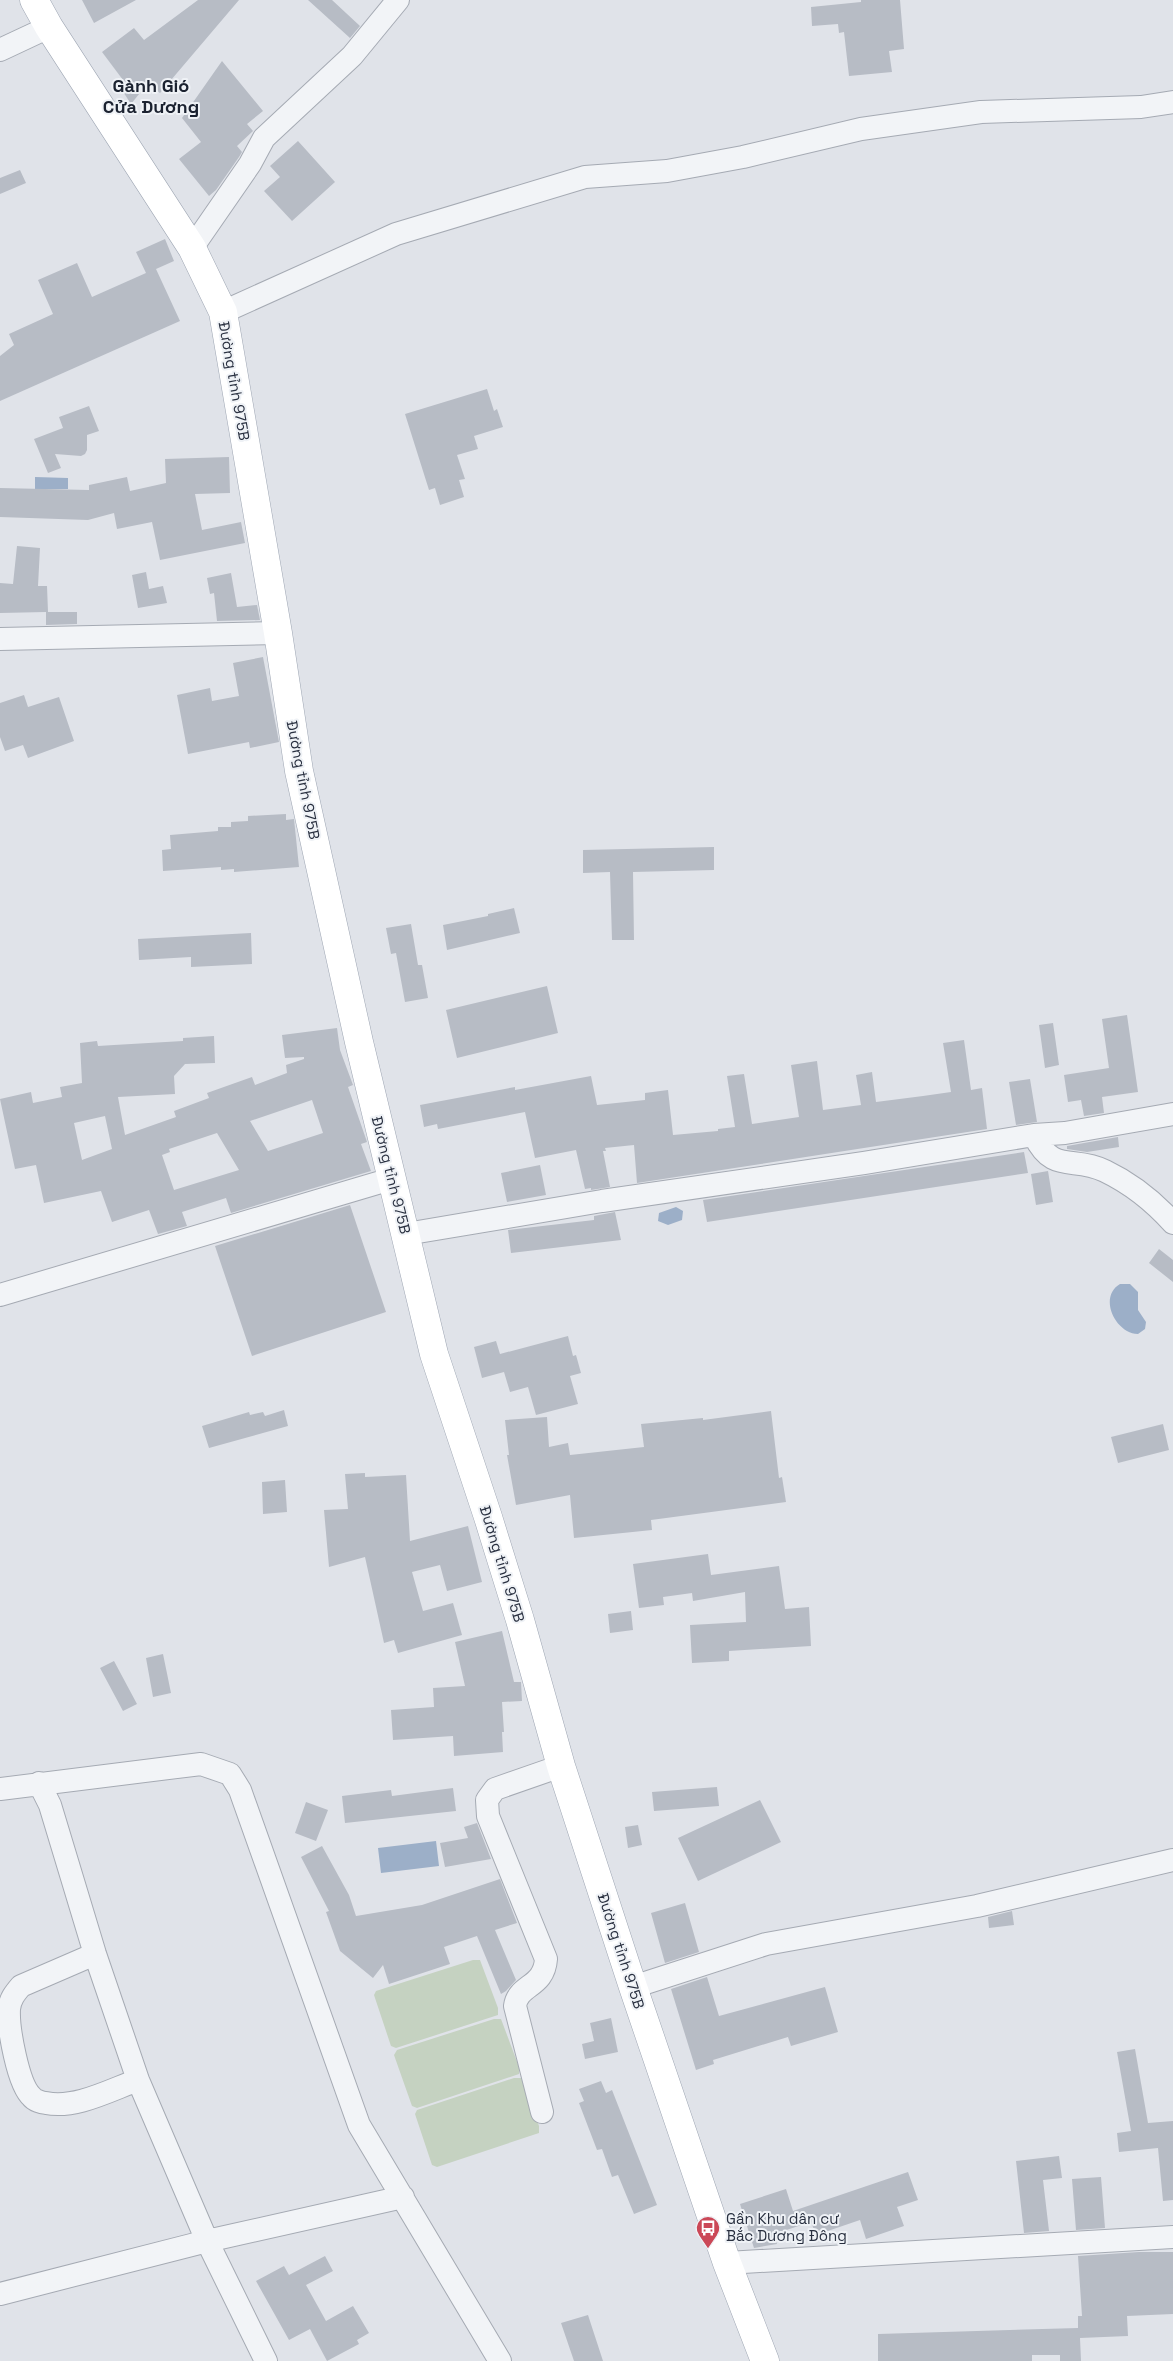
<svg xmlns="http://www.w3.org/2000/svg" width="1173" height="2361" viewBox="0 0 1173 2361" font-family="'Space Grotesk',sans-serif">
  <rect width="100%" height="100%" fill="#e0e3e9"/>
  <path fill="#c5d2c1" d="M473,1960H480L498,2008V2015L396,2048L391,2046L374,1995L376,1991Z
    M494,2019H501L519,2067V2074L417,2108L412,2106L394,2055L397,2050Z
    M514,2078H521L539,2126V2133L437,2167L432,2165L415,2114L417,2110Z"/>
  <path fill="#9cafc8" d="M35,477L68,478V489H35Z
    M676,1207L683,1211L682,1220L668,1225L658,1221L659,1213Z
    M1120,1284H1130L1138,1292V1310L1146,1322L1145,1329L1138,1334C1115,1333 1098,1297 1120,1284Z
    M436,1841L439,1866L381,1873L378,1848Z"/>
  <path fill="#b7bcc5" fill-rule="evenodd" d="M82,0H136L94,23Z
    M198,0H239L160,93L148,83L131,104L118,84L123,80L102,52L134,28L144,40Z
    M308,0H332L360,26L350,38Z
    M861,0H900L904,49L889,51L892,72L849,76L844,32L839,33L838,24L812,26L811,7L861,2Z
    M222,61L263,111L247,124L253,131L237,146L242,152L239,157L216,190L209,196L179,159L201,142L182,118Z
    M298,141L335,182L292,221L264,191L280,177L270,166Z
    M20,170L26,183L0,194V178Z
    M165,239L174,261L156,269L180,321L0,401V356L14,345L9,334L53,314L38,280L77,263L92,297L146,273L136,252Z
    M487,389L494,411L497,409L503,427L474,436L478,449L457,455L465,479L459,480L464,497L440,505L435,488L429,490L405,414Z
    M89,406L99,431L87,435V450L85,454L81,456L55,454L61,468L48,473L34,439L63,428L59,417Z
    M229,457L230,493L195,494L202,530L241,522L245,543L160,560L152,522L117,529L114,513L88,520L0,517V488L89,490V485L127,477L130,491L166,483L165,459Z
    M17,546L40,548L38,586H47L48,612H77V624L46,625V612L0,613V583L13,584Z
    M146,572L149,589L163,586L167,603L138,608L132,575Z
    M231,573L237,607L257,605L260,620L217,621L214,593L210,594L207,578Z
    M263,657L279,742L250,748L249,742L188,754L177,695L210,688L212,701L239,696L233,663Z
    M24,695L28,707L59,697L74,741L28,758L23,745L5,751L0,737V703Z
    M286,814V820L294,819L299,867L234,872V869L221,870V867L163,871L162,850L171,849L170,835L218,831V827H231V822L248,821V816Z
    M714,847V870L633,872L634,940H612L610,872L583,873V850Z
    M514,908L520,933L447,950L443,925L488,916V914Z
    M411,924L418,965H422L428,998L405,1002L396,953L391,954L386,928Z
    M251,933L252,964L191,967V957L139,960L138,939Z
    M547,986L558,1033L457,1058L446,1010Z
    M1127,1015L1138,1092L1102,1097L1104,1113L1084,1116L1081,1100L1068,1102L1064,1075L1109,1068L1102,1019Z
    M1053,1023L1059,1065L1045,1068L1039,1025Z
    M337,1028L340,1050L353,1085L348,1087L366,1139L367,1142L361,1144L371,1171L231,1213L226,1198L182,1212L187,1226L158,1234L149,1210L112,1222L101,1191L44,1203L36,1165L15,1169L0,1099L31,1092L33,1103L62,1097L60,1087L82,1083L80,1043L97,1041L98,1046L114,1045L183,1041V1038L214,1036L215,1063L185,1064L174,1076L175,1094L118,1097L125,1135L176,1117L174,1111L209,1098L207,1093L252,1077L255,1085L287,1073L286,1065L304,1059V1057L285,1058L282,1035ZM312,1100L323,1133L268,1151L250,1121ZM105,1116L112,1149L82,1160L74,1123ZM217,1133L239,1170L174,1190L162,1155L170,1152L169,1149Z
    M964,1040L971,1090L982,1088L987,1129L637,1183L634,1145L605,1148L606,1151H603L610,1187L591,1190V1188L585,1189L576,1150L535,1158L525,1112L438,1129L437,1124L424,1127L420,1105L515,1087V1090L591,1076L597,1105L645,1100V1093L668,1090L673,1135L718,1131V1129L735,1127L727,1076L744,1074L752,1124L799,1117L791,1065L817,1061L823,1110L861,1105L856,1075L872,1072L876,1102L923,1096L951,1092L943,1043Z
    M1030,1079L1037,1122L1016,1125L1009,1082Z
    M1118,1137L1119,1147L1087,1152L1067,1149V1146Z
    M1024,1152L1028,1173L707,1222L703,1200Z
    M540,1165L546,1195L507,1202L501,1173Z
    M1048,1171L1053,1202L1036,1205L1031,1174Z
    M350,1205L386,1312L252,1356L215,1246Z
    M615,1212L621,1240L511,1253L508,1230L594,1220V1216Z
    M1159,1249L1173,1260V1282L1149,1263Z
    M568,1336L573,1356L576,1355L581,1373L570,1376L578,1404L536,1415L528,1387L510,1392L504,1372L482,1378L474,1347L496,1341L500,1354Z
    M284,1410L288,1426L209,1448L202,1426L249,1412L250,1415L263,1412L265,1416Z
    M771,1411L779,1478L782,1477L786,1502L651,1520L652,1530L574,1538L570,1495L516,1505L507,1455H509L505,1420L547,1417L549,1447L568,1443L570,1455L644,1447L641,1424L703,1418V1420Z
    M1163,1424L1169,1450L1118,1463L1111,1437Z
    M365,1473V1477L406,1475L410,1541L468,1526L482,1582L447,1591L440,1565L412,1572L423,1611L453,1603L462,1635L398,1653L394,1640L384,1643L365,1557L329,1567L324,1510L348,1509L345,1474Z
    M285,1480L287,1512L263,1514L262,1482Z
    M708,1554L711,1575L779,1566L785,1609L809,1607L811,1646L729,1651V1661L692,1663L690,1625L746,1622L745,1592L693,1601L692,1593L663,1597L664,1605L639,1608L633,1564Z
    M631,1611L633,1630L610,1633L608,1614Z
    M502,1631L514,1682H521L522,1701L502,1702L504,1732H502L503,1752L454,1756L453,1736L393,1740L391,1710L434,1707L433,1688L465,1686L455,1642Z
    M163,1654L171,1693L153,1697L146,1658Z
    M114,1661L137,1704L123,1711L100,1668Z
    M717,1787L719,1806L654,1811L652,1792Z
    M453,1788L456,1811L345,1823L342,1796L391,1790L392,1796Z
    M760,1800L781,1842L698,1881L678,1838Z
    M306,1802L328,1810L316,1841L295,1833Z
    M477,1823L491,1859L445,1867L440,1843L468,1838L464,1827Z
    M638,1825L642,1845L628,1848L625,1827Z
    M322,1846L349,1895L356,1916L422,1905L500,1879L517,1923L495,1930L516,1980L506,1991L501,1994L477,1936L444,1947L450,1964L389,1984L383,1965L373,1978L340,1951L326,1912L329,1911L301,1857Z
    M685,1903L699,1952L665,1963L651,1913Z
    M1012,1911L1014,1925L989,1928L988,1917Z
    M707,1977L719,2016L825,1987L838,2032L791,2046L788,2037L713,2060L714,2064L696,2070L671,1989Z
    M611,2018L618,2052L585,2059L582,2044L594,2041L590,2023Z
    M1135,2049L1148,2123L1173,2121V2200L1163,2201L1158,2148L1119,2152L1117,2133L1131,2131L1117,2052Z
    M601,2081L606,2093L612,2090L657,2205L634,2214L618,2175L612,2177L602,2149L597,2150L579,2103L584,2101L579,2089Z
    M1059,2156L1062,2178L1043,2180L1049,2231L1024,2233L1016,2161Z
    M908,2172L918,2200L897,2207L904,2226L866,2239L860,2220L816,2235L811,2222L774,2234L777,2244L754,2248L740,2204L786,2189L793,2211Z
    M1101,2177L1105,2228L1076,2230L1072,2179Z
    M1139,2252H1173V2314L1127,2316L1128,2336L1080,2338L1081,2361H1060V2355H1032V2361H878V2334L1078,2328V2316H1082L1078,2256Z
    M325,2256L333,2271L306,2285L326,2321L353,2306L369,2333L357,2340L359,2344L327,2361L310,2329L289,2340L256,2281L284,2266L289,2275Z
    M588,2315L603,2361H574L561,2323Z"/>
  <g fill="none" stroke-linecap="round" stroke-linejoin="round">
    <g stroke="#a5aab3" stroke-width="24">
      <path id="minor" d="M0,50L49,27
        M192,248L250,164L264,138L352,56L398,0
        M223,312L396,234L585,177L667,171L743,157L861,129L981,112L1141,107L1173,102
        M0,639L278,633
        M1034,1135C1053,1175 1073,1155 1105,1171C1130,1183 1155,1203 1173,1223
        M406,1234L602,1201L864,1163L1034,1135L1065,1133L1173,1114
        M0,1295L391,1179
        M39,1783L50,1805L95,1954L138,2080L207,2241L266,2361
        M0,1789L201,1764L230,1774L240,1790L359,2125L500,2361
        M95,1954L21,1986C15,1993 10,1999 9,2009C8,2028 18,2085 32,2097C34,2100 42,2103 46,2103C76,2109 110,2090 138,2080
        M633,1987L766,1944L977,1906L1173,1860
        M542,2112L515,2006C518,1984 544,1988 546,1959L488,1816L487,1800L495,1789L561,1766
        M727,2263L1173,2237
        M0,2294L207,2241L403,2197"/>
    </g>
    <g stroke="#9fa7b4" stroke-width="29">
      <path id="major" d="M34,0L49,27L192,248L223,312L278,633L299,771L359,1042L434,1354L488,1517L520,1620L561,1766L633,1987L727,2263L765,2361"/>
    </g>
    <use href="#minor" stroke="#f2f4f7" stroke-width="22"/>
    <use href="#major" stroke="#fff" stroke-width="28"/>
  </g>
  <defs>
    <g id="bus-pin" transform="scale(1.25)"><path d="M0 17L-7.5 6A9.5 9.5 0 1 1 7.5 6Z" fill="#cb4857" stroke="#eff2f6"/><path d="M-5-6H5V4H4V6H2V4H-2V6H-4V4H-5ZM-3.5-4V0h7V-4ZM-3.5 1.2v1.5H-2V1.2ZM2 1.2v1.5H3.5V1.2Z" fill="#fff"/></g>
  </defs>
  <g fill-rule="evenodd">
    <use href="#bus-pin" x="708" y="2228"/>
  </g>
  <g text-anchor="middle" stroke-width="4" stroke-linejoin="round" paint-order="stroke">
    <g font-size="15" fill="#293040" stroke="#eff2f6">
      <text transform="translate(234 381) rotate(80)" y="5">Đường tỉnh 975B</text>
      <text transform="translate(303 780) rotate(79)" y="5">Đường tỉnh 975B</text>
      <text transform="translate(391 1175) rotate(76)" y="5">Đường tỉnh 975B</text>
      <text transform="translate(502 1564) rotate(73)" y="5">Đường tỉnh 975B</text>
      <text transform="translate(621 1951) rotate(72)" y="5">Đường tỉnh 975B</text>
    </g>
    <g font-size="15" fill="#293040" stroke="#eff2f6" text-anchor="start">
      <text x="726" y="2224">Gần Khu dân cư<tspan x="726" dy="17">Bắc Dương Đông</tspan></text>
    </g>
    <g font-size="18" font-weight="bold" fill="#1b2230" stroke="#eff2f6">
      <text x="151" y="92">Gành Gió<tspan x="151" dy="21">Cửa Dương</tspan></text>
    </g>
  </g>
</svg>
